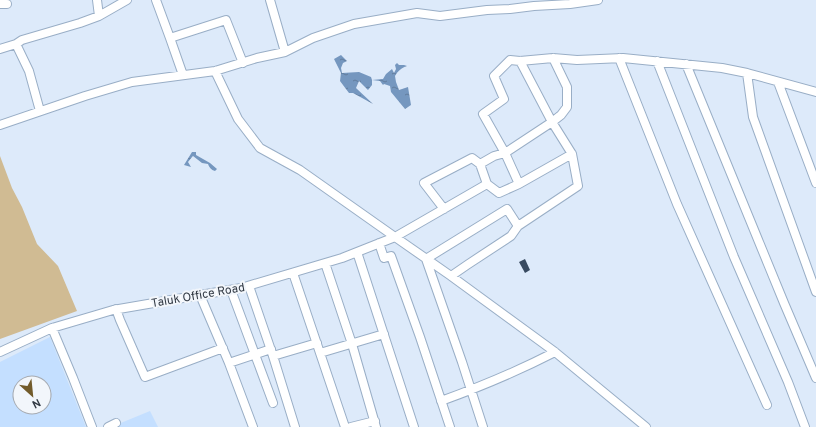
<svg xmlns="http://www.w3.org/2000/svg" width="816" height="427" viewBox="0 0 816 427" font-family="Overpass,sans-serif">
  <defs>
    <pattern id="water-ripples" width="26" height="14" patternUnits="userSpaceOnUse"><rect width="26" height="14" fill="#7597bf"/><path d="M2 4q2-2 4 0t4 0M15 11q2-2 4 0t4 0" fill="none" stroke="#617c9d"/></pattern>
  </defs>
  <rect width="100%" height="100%" fill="#ddeafa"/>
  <path fill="#c4dfff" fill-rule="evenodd" d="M50,337L86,427H0V362ZM20,383H44V407H20Z
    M150,411L158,427H111Z"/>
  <path fill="#d0bb93" d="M0,156L12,188L22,207L37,244L58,266L77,311L0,339Z"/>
  <path fill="url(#water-ripples)" d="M341,55L347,61L343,63L341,68L342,73L359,72L371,77L372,80L383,79L386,74L392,69L394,73L396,69L395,65L397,63L399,65H404L407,66C401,68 398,71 395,76L396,82L399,90L408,87L411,105L405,109L391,92L390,86L384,84L383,85L380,81L372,80V85L368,90L359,81L356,88L373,104L353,93H349L340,81L341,73L334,59Z
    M192,152H196V155L210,163L217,169L215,171C211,170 209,167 208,164L202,163L193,156L192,157L188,162L191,167L184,165Z"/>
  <path fill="#384a60" d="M525,259L530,270L525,273L519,262Z"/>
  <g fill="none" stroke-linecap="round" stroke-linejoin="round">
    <g stroke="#99aec6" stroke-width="10">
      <path id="minor" d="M97,0L99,16
        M156,0L170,38L183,75
        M270,0L285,52
        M0,4H7
        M170,38L226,20L243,63
        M16,44L29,71L40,111
        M0,49L16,44L22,40L80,23L99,16L127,0
        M619,58L677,204L767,405
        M520,61L552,122L572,154L519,184L505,153L483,114L504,99L494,76L510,60L520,61L553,58L577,60L623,58L722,68L747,73L816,92
        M657,61L734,257L788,382L805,427
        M686,64L784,303L816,378
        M215,71L238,119L260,148L300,170L395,237L451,276L555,352L646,427
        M747,73L753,117L816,292
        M778,82L816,183
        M0,125L85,96L132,82L215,71L257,58L285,52L313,38L354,24L417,13L440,16L487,10L510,9L534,6L570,4L598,0
        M487,184L499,193L519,184
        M444,209L424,183L472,158L480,164
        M379,243L384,258L391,256L420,337L450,427
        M357,252L414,427
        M325,263L352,344L376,427
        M293,273L345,427
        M451,276L467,265L511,236L518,226
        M249,286L273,356L295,427
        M231,290L273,403
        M200,295L229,363L271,349
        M116,309L120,320L145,377L223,348
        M52,328L73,378L92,427
        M0,352L52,328L113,310L241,288L342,258L395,237L487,184L480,164L494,156L505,153L552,122L561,115L567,107V87L553,58
        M320,353L384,334
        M273,356L317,343
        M229,363L253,427
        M441,401C480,387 518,371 555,352
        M108,427L116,423
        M351,427L375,421
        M483,427L462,362L426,259L507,209L518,226L578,186L572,154"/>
    </g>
    <use href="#minor" stroke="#fff" stroke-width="8"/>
  </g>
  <g text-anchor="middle" stroke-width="4" stroke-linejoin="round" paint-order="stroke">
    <g font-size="12" fill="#313943" stroke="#f2f6fb">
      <text transform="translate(198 295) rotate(-10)" y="4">Taluk Office Road</text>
    </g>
  </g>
  <g transform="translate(32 395) rotate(153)"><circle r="19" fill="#f2f6fb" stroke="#a5aab1"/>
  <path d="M0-3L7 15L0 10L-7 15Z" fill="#725b2b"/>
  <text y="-6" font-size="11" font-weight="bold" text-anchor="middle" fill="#313943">N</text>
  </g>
</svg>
